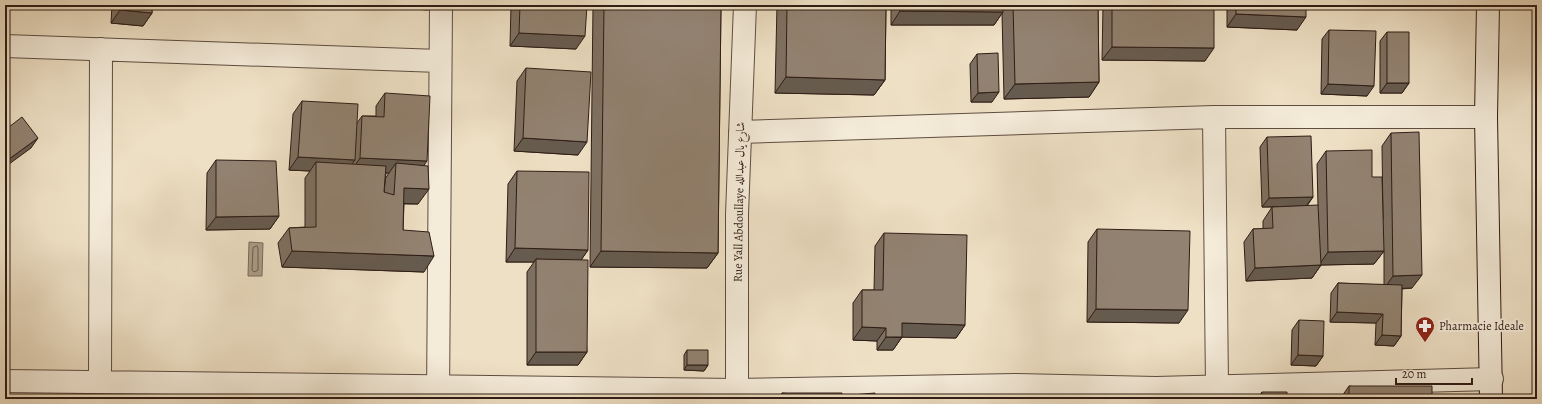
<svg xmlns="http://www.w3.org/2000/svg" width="1542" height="404" viewBox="0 0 1542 404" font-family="Alegreya,Amiri,serif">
  <rect width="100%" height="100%" fill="#eee0c5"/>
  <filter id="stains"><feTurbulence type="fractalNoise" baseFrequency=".005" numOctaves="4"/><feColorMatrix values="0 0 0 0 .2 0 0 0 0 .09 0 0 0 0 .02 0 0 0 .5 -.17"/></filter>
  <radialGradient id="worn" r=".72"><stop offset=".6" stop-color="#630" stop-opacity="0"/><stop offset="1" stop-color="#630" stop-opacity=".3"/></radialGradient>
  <path fill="#ad9d89" stroke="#7a695b" d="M249,242L263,243L262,276H248Z"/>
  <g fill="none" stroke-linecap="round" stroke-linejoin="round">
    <path stroke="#6e5c4f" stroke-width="1" d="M257,246L258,248V270L254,272L252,270L253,248Z"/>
    <g stroke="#5e4d41" stroke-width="24">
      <path id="street" d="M5,46L440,61
        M1214,117L1217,386
        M740,132L1214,117H1486
        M5,381L737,390L1016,385L1156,388L1492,379
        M100,382L101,49
        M438,399L441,5
        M737,399V214L745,5"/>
    </g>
    <g stroke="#2e1c15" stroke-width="24">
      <path id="secondary" d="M1488,5L1486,117L1491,399"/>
    </g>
    <use href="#street" stroke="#f4ebd9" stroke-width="22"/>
    <use href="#secondary" stroke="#f4ebd9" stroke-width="22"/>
  </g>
  <path fill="#7e7061" stroke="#2e1c15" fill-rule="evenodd" d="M112,5H152V13L143,26L111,23Z
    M511,5H587L576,49L510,46Z
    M593,5H721L718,253L707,268L590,267Z
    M777,5H886L885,80L874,95L775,93Z
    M891,5H1098L1099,82L1089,97L1004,99L1002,13L994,25H891Z
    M1103,5H1214L1205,61L1102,60Z
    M1227,5H1306L1297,30L1227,27Z
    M1329,30L1367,96L1321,94L1322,39Z
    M1387,32L1409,83L1402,93H1380V41Z
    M977,54L992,102H971L970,64Z
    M526,68L578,155L514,151L517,81Z
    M385,93L424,166L418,204H404L403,230L424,272L282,267L278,243L289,228L305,227V178L310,171L289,170L293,114L302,101L357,123L362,116H376V106ZM386,173H389L385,179L384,193V192Z
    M1391,133L1412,288L1402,289L1401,336L1394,346L1375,345L1376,323L1330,322L1331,293L1338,283L1384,285V251L1374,264L1321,265L1312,278L1246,281L1244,242L1253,229H1263V221L1272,207H1290H1262L1260,147L1267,137L1313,197L1307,206H1318L1317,164L1326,151L1372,177L1383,219L1382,146Z
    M216,160L279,216L270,229L206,230L207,173Z
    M517,171L588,250L581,260L587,352L578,365H527V272L534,262H506L508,184Z
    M1097,229L1179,323L1087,322L1088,242Z
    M884,233L965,325L956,338L902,337L893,350H877V341L853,340V303L862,290H874L875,246Z
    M1299,320L1323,356L1316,366L1291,365L1292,330Z
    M687,350L708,365L704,371L684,370V355Z
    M1349,386L1432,399H1340Z
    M1262,392V399H1257Z
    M782,393L842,399H777Z"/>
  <path fill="#665b4f" stroke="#2e1c15" d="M370,5H431L428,10L369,6Z
    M120,10L152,13L143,26L111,23Z
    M900,11L1003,12L994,25H891Z
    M1236,14L1306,17L1297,30L1227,27Z
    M519,33L585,36L576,49L510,46Z
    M1112,47L1214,48L1205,61L1102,60Z
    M786,77L885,80L874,95L775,93Z
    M1099,82L1089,97L1004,99L1015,84Z
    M1387,83H1409L1402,93H1380Z
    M1328,84L1374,86L1367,96L1321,94Z
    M999,92L992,102H971L978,93Z
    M38,138L31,148L5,167V162Z
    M523,138L587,142L578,155L514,151Z
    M298,157L355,160L346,173L316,162L310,171L289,170Z
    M360,158L427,161L418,174L396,163L389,173L351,171Z
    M404,188L429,189L418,204L393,203Z
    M1313,197L1306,206L1262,207L1269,198Z
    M279,216L270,229L206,230L216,217Z
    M515,248L588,250L579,263L536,259L534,262H506Z
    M292,251L434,256L424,272L282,267Z
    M601,251L718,253L707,268L590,267Z
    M1384,251L1374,264L1319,265L1328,252Z
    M1321,265L1312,278L1246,281L1255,268Z
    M1422,275L1412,288L1384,289L1393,276Z
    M1096,309L1188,310L1179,323L1087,322Z
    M1337,312L1383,314L1376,323L1330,322Z
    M902,323L965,325L956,338L893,337Z
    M862,327L886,328L877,341L853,340Z
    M1382,335L1401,336L1394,346L1375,345Z
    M886,337H902L893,350H877Z
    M536,352H587L578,365H527Z
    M1298,355L1323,356L1316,366L1291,365Z
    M687,365H708L704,371L684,370Z"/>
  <path fill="#928271" stroke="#2e1c15" d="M120,5H152V13L120,10Z
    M520,5H587L585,36L519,33Z
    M604,5H721L718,253L601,251Z
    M787,5H886L885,80L786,77Z
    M900,5H1003V12L900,11Z
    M1013,5H1098L1099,82L1015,84Z
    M1112,5H1214V48L1112,47Z
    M1236,5H1306V17L1236,14Z
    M1329,30L1376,31L1374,86L1328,84Z
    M1387,32H1409V83H1387Z
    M998,53L999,92L978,93L977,54Z
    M526,68L591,72L587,142L523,138Z
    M385,93L430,96L427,161L360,158L362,116L384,117Z
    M302,101L358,104L355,160L298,157Z
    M22,117L38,138L5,162V130Z
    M1419,132L1422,275L1393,276L1391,133Z
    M1311,136L1313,197L1269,198L1267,137Z
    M1372,150V177H1382L1384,251L1328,252L1326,151Z
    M216,160L276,161L279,216L216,217Z
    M316,162L386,166L384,192L394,195L396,163L428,166L429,189L404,188L403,230L429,232L434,256L292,251L289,228L316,227Z
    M517,171L589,172L588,250L515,248Z
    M1318,205L1321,265L1255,268L1253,229L1273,228L1272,207Z
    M1097,229L1190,231L1188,310L1096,309Z
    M884,233L967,235L965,325L902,323V337H886V328L862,327V290H883Z
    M536,259L588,260L587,352H536Z
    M1338,283L1402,285L1401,336L1382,335L1383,314L1337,312Z
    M1299,320L1324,321L1323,356L1298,355Z
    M687,350H708V365H687Z
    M1349,386H1432V399H1349Z
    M1262,392H1287V399H1262Z
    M782,393H842V399H781Z
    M875,393V399H853L852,395Z
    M114,395V399H101Z
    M147,395L165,396V399H147Z
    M466,396L505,397V399H465Z
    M895,396H922V399H895Z
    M1113,398V399H1069Z"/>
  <defs>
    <g id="pharmacy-pin" transform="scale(1)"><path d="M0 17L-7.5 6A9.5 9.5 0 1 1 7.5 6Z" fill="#8f2418" stroke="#f4ebd9"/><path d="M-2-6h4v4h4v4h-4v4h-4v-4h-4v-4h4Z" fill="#fff"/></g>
  </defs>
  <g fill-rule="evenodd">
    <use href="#pharmacy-pin" x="1425" y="326"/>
  </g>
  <g text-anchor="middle" stroke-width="4" stroke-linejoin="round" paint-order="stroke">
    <g font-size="12" fill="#2e1c15" stroke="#f4ebd9">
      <text transform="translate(739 202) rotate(-89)" y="4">Rue Yall Abdoullaye شارع يال عبدالله</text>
    </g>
    <g font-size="12" fill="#2e1c15" stroke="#f4ebd9" text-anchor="start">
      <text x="1439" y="330">Pharmacie Ideale</text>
    </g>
  </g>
  <rect width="1542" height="404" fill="none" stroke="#eee0c5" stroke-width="20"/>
  <rect x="6" y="6" width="1530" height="392" fill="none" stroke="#2e1c15" stroke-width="2"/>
  <rect x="10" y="10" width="1522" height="384" fill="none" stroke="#2e1c15"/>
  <path d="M1396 378v6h76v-6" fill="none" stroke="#2e1c15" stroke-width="2"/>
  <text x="1402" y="378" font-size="12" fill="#2e1c15" stroke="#f4ebd9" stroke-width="3" paint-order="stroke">20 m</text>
  <rect width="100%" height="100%" filter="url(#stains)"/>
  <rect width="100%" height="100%" fill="url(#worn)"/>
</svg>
